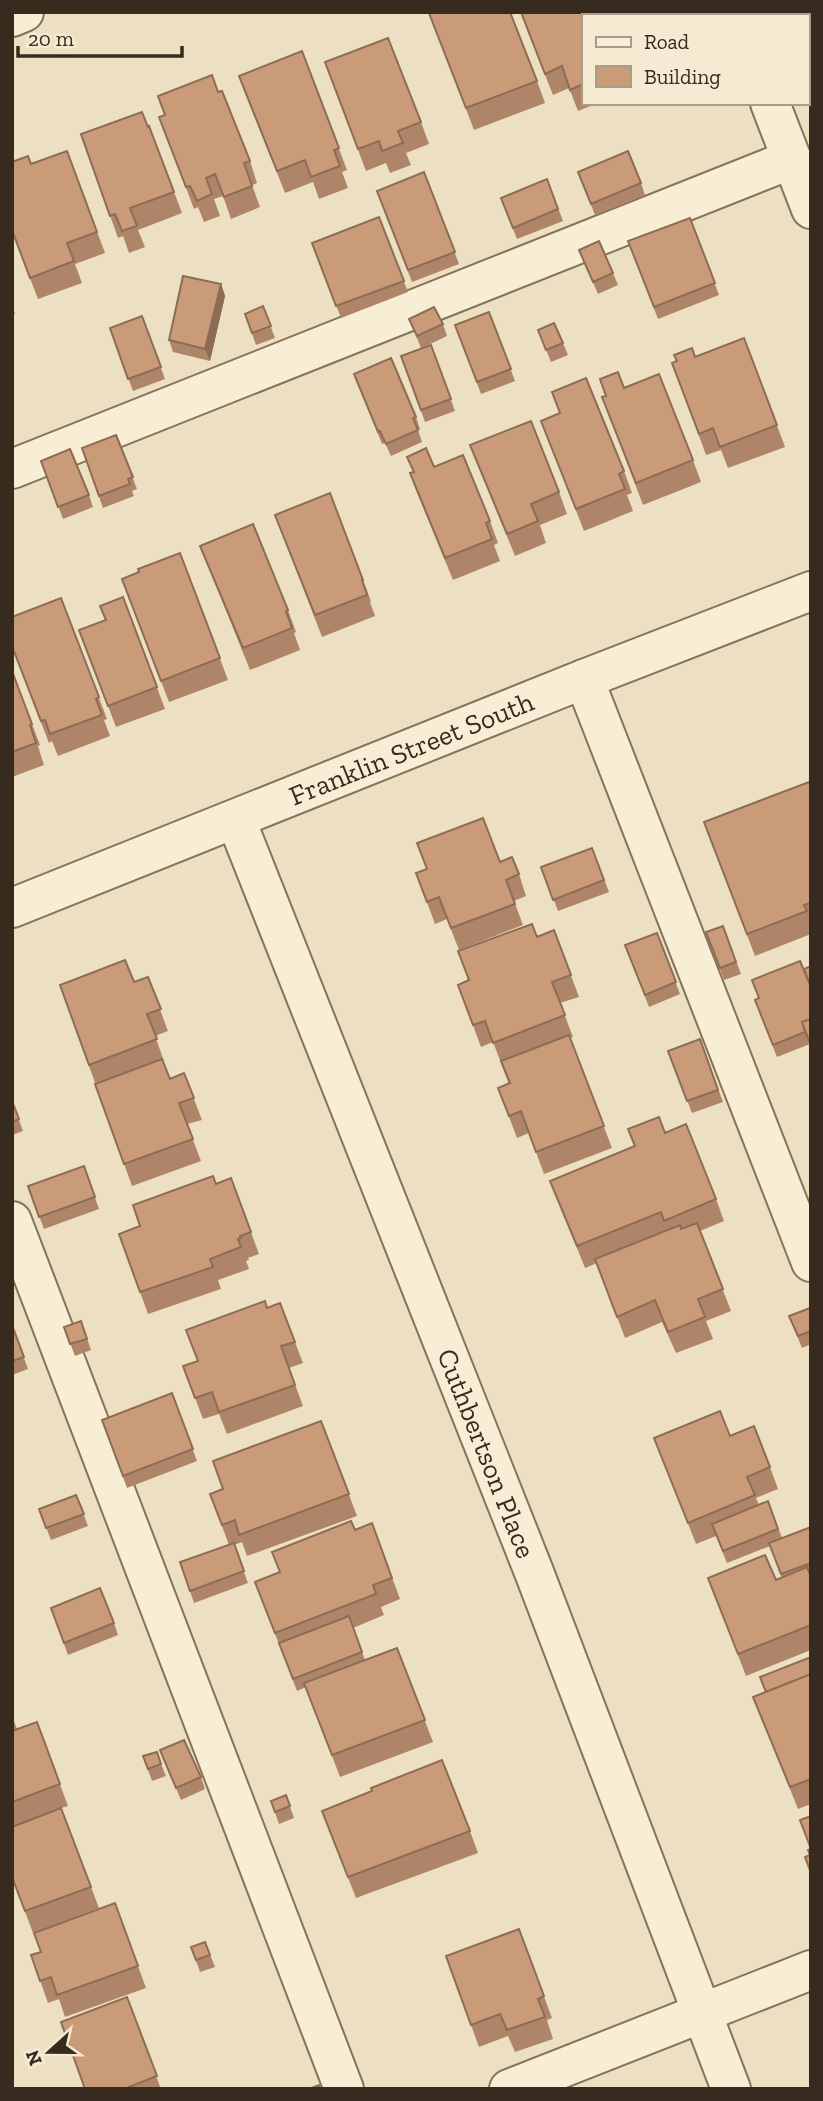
<svg xmlns="http://www.w3.org/2000/svg" width="823" height="2101" viewBox="0 0 823 2101" font-family="'Zilla Slab',serif">
  <rect width="100%" height="100%" fill="#ede0c2"/>
  <g fill="none" stroke-linecap="round" stroke-linejoin="round">
    <g stroke="#86725a" stroke-width="42">
      <g id="minor">
        <path d="M735,12L737,16"/>
        <path d="M12,17L24,12"/>
        <path d="M770,103L811,209"/>
        <path d="M12,469L792,159"/>
        <path d="M584,679L811,1262"/>
        <path id="s1" d="M236,820L534,1572L731,2089"/>
        <path id="s2" d="M12,908L584,679L811,591"/>
        <path d="M12,1221L344,2089"/>
        <path d="M509,2089L811,1970"/>
      </g>
    </g>
    <use href="#minor" stroke="#f8eed5" stroke-width="38"/>
  </g>
  <path fill="#ae8568" d="M520,12H605L583,16V103H598L578,111L569,88L553,95Z
    M429,13L537,81L545,103L474,130Z
    M302,51L347,170L342,172L348,188L319,199L313,182L285,193L239,76Z
    M325,62L421,122L429,144L406,153L411,165L390,173L386,163L366,171Z
    M218,92L250,161L257,183L252,185L260,207L231,219L223,196L214,199L220,216L204,222L198,207L194,209L159,117Z
    M149,126L182,213L138,230L145,247L129,253L123,236L118,238L81,134Z
    M67,151L105,253L75,264L82,283L38,299L12,231L31,164Z
    M424,172L459,264L412,282L377,191Z
    M578,172L641,183L645,195L595,215Z
    M547,179L563,221L517,239L501,198Z
    M379,217L408,292L341,318L312,243Z
    M690,218L719,295L658,319L628,241Z
    M579,250L613,273L618,285L598,294Z
    M221,284L225,296L210,361L173,352L169,340Z
    M12,306L15,314L12,316Z
    M263,306L275,338L256,345L245,314Z
    M489,312L515,381L481,394L455,325Z
    M142,316L165,379L133,391L110,328Z
    M409,319L443,324L447,336L422,348L431,345L455,411L425,422L401,356L421,348Z
    M538,330L563,343L568,355L551,362Z
    M744,338L785,447L728,468L721,450L706,455L672,363L695,357Z
    M354,374L416,417L420,429L418,430L422,442L391,456L385,443L382,444Z
    M602,397L693,460L701,482L643,505Z
    M541,421L624,471L632,493L627,495L633,511L584,531Z
    M116,435L137,489L132,491L134,496L103,508L82,448Z
    M470,445L559,492L567,514L540,525L546,543L515,556Z
    M407,457L434,467L490,521L498,543L494,545L500,561L453,580L418,495L410,473L413,472Z
    M41,461L89,495L93,507L63,519Z
    M275,515L363,580L371,601L370,602L375,616L322,637Z
    M200,546L288,610L296,632L294,633L300,650L250,670Z
    M180,553L228,680L169,702L122,579L139,572Z
    M123,597L165,709L116,727L79,630L105,620Z
    M61,598L107,719L104,720L110,736L58,756L52,741L49,743L12,647Z
    M12,671L40,745L38,746L44,765L12,777Z
    M811,787V934L755,956L704,822Z
    M592,848L609,892L558,911L541,867Z
    M500,862L519,874L526,896L514,901L523,925L459,950L447,919L435,924L416,873Z
    M723,926L741,974L724,980L706,932Z
    M554,930L579,997L560,1003L573,1037L570,1038L612,1148L544,1174L529,1133L517,1138L498,1088L509,1084L493,1042L481,1047L458,985L469,980L537,937Z
    M657,933L680,994L649,1007L625,945Z
    M800,961L810,1044L777,1057L759,1012V998Z
    M148,977L168,1031L155,1036L164,1061L163,1062L170,1079L184,1073L202,1120L187,1124L201,1161L132,1186L60,985L134,982Z
    M700,1039L723,1102L692,1113L668,1051Z
    M12,1101L23,1131L12,1135Z
    M665,1133L716,1199L724,1221L700,1231L731,1311L706,1321L713,1339L676,1353L662,1322L625,1338L597,1263L585,1268L550,1181Z
    M84,1166L99,1209L44,1229L28,1186Z
    M231,1178L259,1254L248,1258L249,1260L246,1261L249,1269L218,1280L221,1289L148,1314L119,1234L140,1226L216,1184Z
    M280,1303L303,1363L289,1368L303,1406L227,1434L219,1414L203,1419L183,1366L198,1361L267,1308Z
    M810,1308L811,1344L802,1348L789,1316Z
    M81,1321L91,1350L75,1356L64,1327Z
    M12,1325L28,1369L12,1375Z
    M172,1393L197,1461L127,1488L102,1420Z
    M321,1421L357,1516L247,1556L242,1542L234,1545L248,1583L194,1603L180,1562L229,1545L210,1494L223,1489Z
    M730,1436L770,1467L778,1489L756,1498L759,1505L768,1501L782,1538L811,1527V1650L746,1676L708,1578L776,1580L782,1578L770,1546L727,1563L716,1536L696,1544L654,1438Z
    M76,1495L88,1526L51,1540L39,1509Z
    M372,1523L400,1599L381,1607L384,1615L353,1628L365,1660L397,1648L433,1742L340,1777L306,1687L297,1691L255,1582L280,1572L355,1530Z
    M51,1608L114,1623L118,1635L68,1655Z
    M811,1657V1804L798,1809L753,1697L766,1692L760,1677Z
    M12,1716L17,1729L37,1722L68,1806L61,1808L99,1908L33,1933L12,1877Z
    M160,1750L201,1777L205,1789L181,1800Z
    M143,1756L161,1764L166,1776L152,1781Z
    M286,1795L294,1818L279,1824L271,1801Z
    M322,1811L470,1831L478,1853L356,1898Z
    M115,1903L146,1988L65,2017L59,1999L48,2003L31,1955L41,1952Z
    M519,1929L552,2018L547,2020L553,2039L515,2052L508,2036L479,2047L446,1956Z
    M205,1942L215,1967L200,1972L191,1947Z
    M127,1997L161,2089H85Z"/>
  <path fill="#8d6c55" d="M221,284L225,296L210,361L205,349Z"/>
  <path fill="#ca9b79" stroke="#8d6c55" stroke-width="2" d="M432,12H510L537,81L466,108L429,13Z
    M521,12H605L606,16H583V84L570,90L562,66L545,74Z
    M388,38L421,122L398,131L403,143L382,151L379,141L358,149L325,62Z
    M302,51L339,148L334,150L340,166L311,177L305,160L277,171L239,76Z
    M212,75L218,92L222,91L250,161L244,163L252,186L224,197L215,174L206,178L212,194L197,201L190,186L186,187L159,117L165,115L158,96Z
    M142,112L148,127L149,126L174,192L130,208L137,226L122,231L115,214L110,216L81,134Z
    M67,151L97,232L67,243L74,261L30,278L12,230V162L28,156L31,164Z
    M628,151L641,183L591,204L578,172Z
    M424,172L455,252L408,270L377,191Z
    M547,179L558,209L513,228L501,198Z
    M379,217L404,281L336,306L312,243Z
    M690,218L715,283L654,307L628,241Z
    M599,241L613,273L593,282L579,250Z
    M183,276L221,284L205,349L169,340Z
    M263,306L271,326L252,333L245,314Z
    M434,307L443,324L417,336L409,319Z
    M489,312L511,369L477,382L455,325Z
    M142,316L161,367L128,379L110,328Z
    M554,323L563,343L546,350L538,330Z
    M744,338L777,425L720,447L713,428L699,434L672,363L677,361L674,355L692,348L695,357Z
    M431,345L451,399L421,410L401,356Z
    M391,358L416,417L413,418L418,430L386,444L380,431L378,432L354,374Z
    M618,372L624,388L659,374L693,460L636,483L602,397L606,396L600,379Z
    M586,378L624,471L619,474L625,489L576,509L541,421L560,413L552,392Z
    M531,421L559,492L531,504L538,521L507,534L470,445Z
    M116,435L133,477L128,479L130,484L99,496L82,448Z
    M426,448L434,467L463,455L490,521L486,523L492,539L445,558L410,473L414,472L407,457Z
    M70,449L89,495L58,507L41,461Z
    M330,493L363,580H362L367,595L315,615L275,515Z
    M253,524L288,610L286,611L292,628L243,648L200,546Z
    M180,553L220,658L161,681L122,579L139,572L138,569Z
    M123,597L157,687L108,706L79,630L106,620L100,606Z
    M61,598L99,697L96,699L102,715L50,734L45,720L41,721L12,646V617Z
    M12,671L32,724L30,725L36,743L12,752Z
    M809,782L811,787V903L804,905L807,911L747,934L704,822Z
    M483,818L500,862L512,857L519,874L506,880L515,904L451,928L439,897L427,902L416,873L427,869L417,843Z
    M592,848L604,880L553,900L541,867Z
    M532,924L537,937L554,930L571,975L552,982L565,1015L493,1043L485,1021L473,1025L458,985L469,980L458,951Z
    M723,926L736,962L720,968L706,932Z
    M657,933L676,982L645,995L625,945Z
    M125,960L134,982L148,977L161,1009L147,1014L157,1039L89,1065L60,985Z
    M800,961L811,987V1019L802,1022L805,1032L773,1045L755,1000L759,998L752,980Z
    M811,966V987L804,969Z
    M811,1019V1046L802,1022Z
    M569,1035L604,1126L536,1152L521,1111L509,1116L498,1088L510,1083L501,1061Z
    M700,1039L718,1090L687,1101L668,1051Z
    M162,1059L170,1079L184,1073L194,1098L179,1103L193,1139L124,1164L95,1084Z
    M12,1101L19,1119L12,1122Z
    M659,1117L665,1133L686,1124L716,1199L664,1221L661,1212L577,1246L550,1181L635,1146L628,1129Z
    M84,1166L95,1197L39,1217L28,1186Z
    M213,1176L216,1184L231,1178L251,1232L240,1236L241,1238L238,1239L241,1247L210,1259L213,1267L140,1292L119,1234L140,1226L133,1205Z
    M697,1223L723,1289L698,1299L705,1317L668,1332L655,1300L617,1317L595,1259L680,1225L681,1229Z
    M265,1301L267,1308L280,1303L295,1342L281,1346L295,1385L219,1412L212,1392L195,1398L183,1366L198,1361L186,1330Z
    M810,1308L811,1331L798,1336L789,1316Z
    M81,1321L87,1339L70,1344L64,1327Z
    M12,1325L24,1357L12,1361Z
    M172,1393L193,1449L123,1476L102,1420Z
    M720,1411L730,1436L754,1426L770,1467L747,1477L755,1495L688,1523L654,1438Z
    M321,1421L349,1494L239,1535L235,1520L222,1525L210,1494L223,1489L213,1461Z
    M76,1495L84,1514L46,1528L39,1509Z
    M768,1501L778,1529L723,1551L712,1524Z
    M351,1521L355,1530L372,1523L392,1578L373,1585L376,1594L275,1633L255,1582L280,1572L272,1552Z
    M811,1527V1563L781,1574L769,1543Z
    M234,1543L244,1571L190,1591L180,1562Z
    M765,1555L776,1580L807,1567L811,1577V1625L738,1654L708,1578Z
    M100,1588L114,1623L64,1643L51,1608Z
    M349,1616L362,1652L293,1679L279,1643Z
    M397,1648L425,1720L332,1755L304,1683Z
    M811,1657V1674L766,1692L760,1677Z
    M811,1674V1779L790,1787L753,1697Z
    M37,1722L60,1784L12,1802V1731Z
    M184,1740L201,1777L176,1788L160,1750Z
    M157,1752L161,1764L148,1769L143,1756Z
    M442,1760L470,1831L348,1877L322,1811L372,1791L371,1788Z
    M286,1795L290,1806L275,1812L271,1801Z
    M61,1808L91,1887L25,1911L12,1877V1827Z
    M811,1816V1849L800,1820Z
    M811,1849V1870H810L805,1857L810,1855L808,1850Z
    M115,1903L138,1966L57,1995L51,1977L40,1981L31,1955L41,1952L34,1933Z
    M519,1929L544,1996L538,1999L545,2017L507,2030L500,2014L471,2025L446,1956Z
    M205,1942L210,1955L196,1960L191,1947Z
    M127,1997L157,2076L124,2089H85L61,2022Z
    M319,2085L320,2089H309Z"/>
  <g text-anchor="middle" stroke-width="7" stroke-linejoin="round" paint-order="stroke">
    <g font-size="28" fill="#372a1e" stroke="#f5ead2">
      <text dy="10" stroke="none"><textPath href="#s2" startOffset="430">Franklin Street South</textPath></text>
      <text dy="10" stroke="none"><textPath href="#s1" startOffset="681">Cuthbertson Place</textPath></text>
    </g>
  </g>
  <rect width="823" height="2101" fill="none" stroke="#372a1e" stroke-width="28"/>
  <rect x="582" y="14" width="228" height="91" fill="#f5ead2" stroke="#a99d8a" stroke-width="2"/>
  <rect x="596" y="37" width="35" height="10" fill="#f8eed5" stroke="#a99d8a" stroke-width="2"/>
  <text x="644" y="49" font-size="21" fill="#372a1e">Road</text>
  <rect x="596" y="66" width="35" height="21" fill="#ca9b79" stroke="#a99d8a" stroke-width="2"/>
  <text x="644" y="84" font-size="21" fill="#372a1e">Building</text>
  <g transform="translate(49 2052) rotate(249)" stroke="#f5ead2" stroke-width="5" paint-order="stroke">
  <path d="M0-5L12 26L0 18L-12 26Z" fill="#372a1e"/>
  <text y="-10" font-size="19" font-weight="bold" text-anchor="middle" fill="#372a1e">N</text>
  </g>
  <path d="M18 46v10h164v-10" fill="none" stroke="#372a1e" stroke-width="3.5"/>
  <text x="28" y="46" font-size="21" fill="#372a1e" stroke="#f5ead2" stroke-width="5" paint-order="stroke">20 m</text>
</svg>
